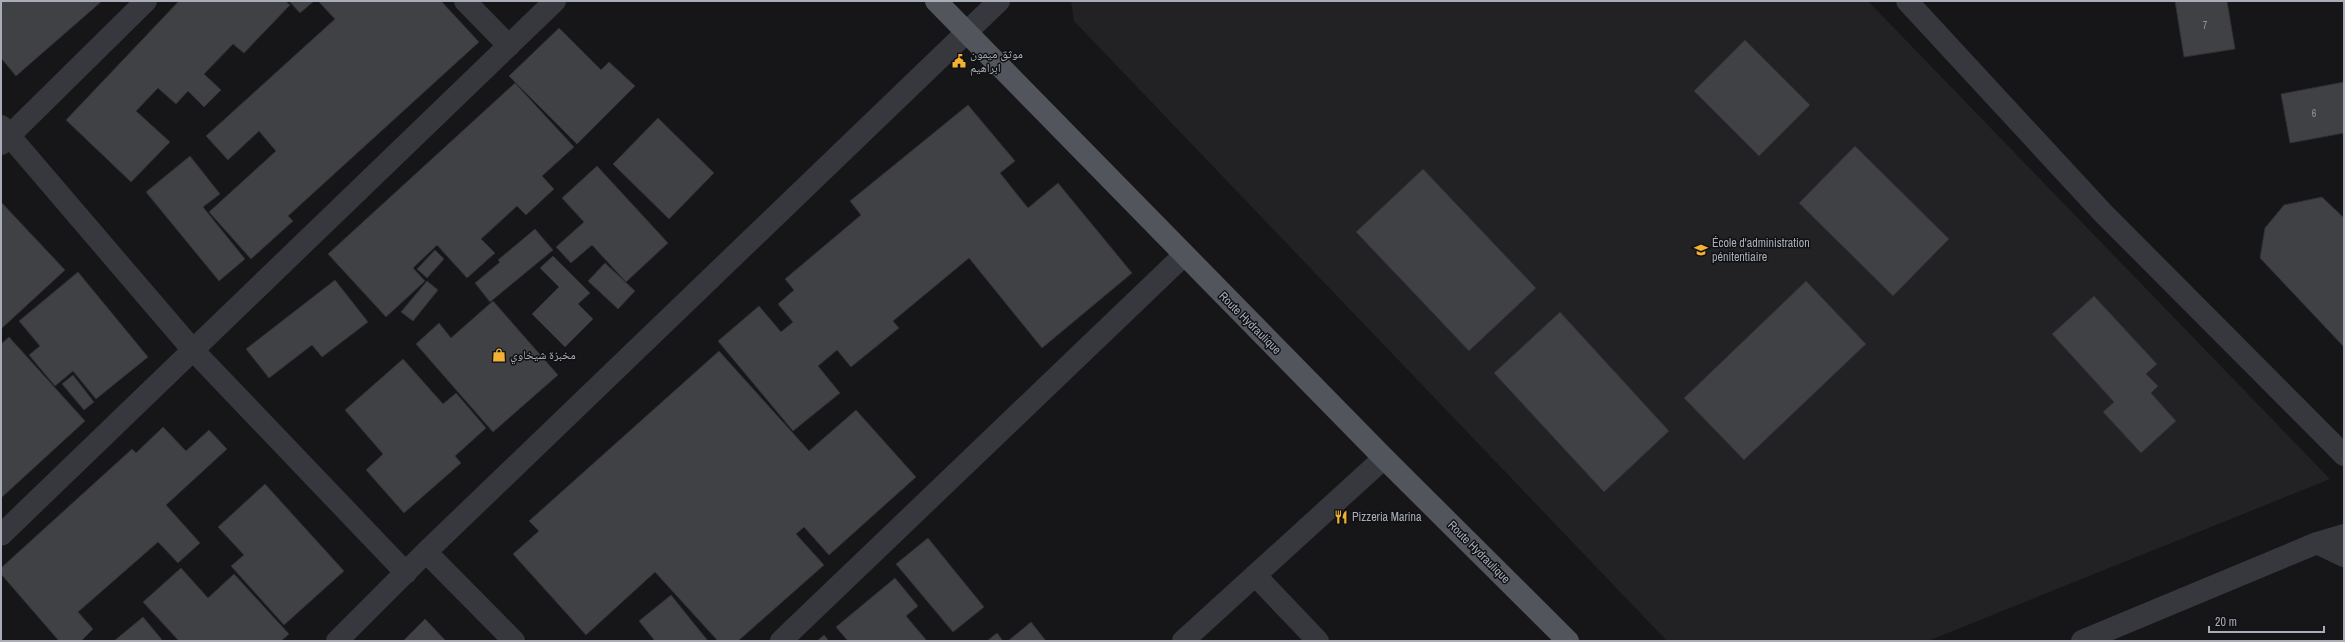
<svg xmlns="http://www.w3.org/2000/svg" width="2345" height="642" viewBox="0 0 2345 642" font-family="'Archivo Narrow','Noto Naskh Arabic',sans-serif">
  <rect width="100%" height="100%" fill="#161618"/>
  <path fill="#222225" d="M1071,1H1868L2330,479L1928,641H1667L1074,21Z"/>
  <path fill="#404145" stroke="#303034" d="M1,1H102L16,76L1,58Z
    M179,1H285L290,5L244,53L233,44L204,74L221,90L204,107L188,91L176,104L158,88L136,111L170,142L131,182L66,120Z
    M289,1H314L300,13Z
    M318,1H441L479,42L288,216L293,221L251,259L209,212L276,151L259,131L228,160L206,136L335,19Z
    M2175,1H2227L2235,49L2184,57Z
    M559,28L601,70L609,62L635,86L577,144L509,76Z
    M1745,40L1810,105L1759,156L1694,91Z
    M2344,82V133L2290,143L2281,94Z
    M515,83L574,147L542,176L554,189L526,215L517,206L481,239L495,253L467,278L437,245L413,268L425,281L386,317L328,254Z
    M968,105L1015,161L1000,173L1028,208L1058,183L1132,273L1042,348L969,258L893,321L899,328L851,367L837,350L818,366L840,393L793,431L718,341L759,306L781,332L793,322L778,304L794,290L785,279L861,215L850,201Z
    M658,118L714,173L669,219L613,164Z
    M1855,146L1949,239L1893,296L1799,203Z
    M190,156L220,194L203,207L245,259L219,281L146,192Z
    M597,166L668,243L626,282L592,245L571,263L556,247L584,222L562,198Z
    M1423,169L1536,288L1469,351L1356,232Z
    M2322,197L2344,218V347L2260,258L2265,228L2284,205Z
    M1,202L65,270L1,329Z
    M535,229L553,250L490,302L475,283L500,262L498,260Z
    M435,250L444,259L427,278L417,269Z
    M553,256L590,293L578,304L593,319L565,347L532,314L559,287L540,268Z
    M605,263L635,291L618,309L588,281Z
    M78,272L148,357L96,399L73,371L55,386L29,355L40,346L19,321Z
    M335,280L368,322L322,357L312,345L269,378L246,349Z
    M427,281L438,290L413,321L401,312Z
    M1806,281L1866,344L1744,460L1684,398Z
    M2094,296L2157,364L2146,374L2158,386L2151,393L2176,421L2141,453L2103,412L2114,402L2052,334Z
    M493,301L558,375L493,432L416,344L439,323L451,338Z
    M1560,312L1669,431L1604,492L1494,373Z
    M9,337L85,421L1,498V344Z
    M719,351L809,451L856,410L916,477L829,555L804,527L796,534L824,565L738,641H718L655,572L586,635L513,554L539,531L529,521Z
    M403,359L443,404L456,393L486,428L455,456L461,463L404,513L366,470L383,454L345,410Z
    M73,375L94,402L84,410L62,384Z
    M163,427L186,451L209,430L227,449L166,505L200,543L178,563L158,542L78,612L93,629L81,641H59L1,574V568L132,449L136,453Z
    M265,484L344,571L284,625L231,566L244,555L218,527Z
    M928,538L984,607L953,632L896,564Z
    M181,568L208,598L234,574L289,634L281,641H179L143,602Z
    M895,578L918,606L906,616L927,641H848L836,627Z
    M671,595L708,641H655L639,621Z
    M143,617L163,641H114Z
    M425,619L446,641H403Z
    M1031,622L1046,641H1008Z
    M997,633L1003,641H987Z
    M824,635L829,641H817Z"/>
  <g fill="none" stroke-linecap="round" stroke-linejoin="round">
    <path stroke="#37383d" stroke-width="22" d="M465,1L509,46
      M1907,1L2103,213L2344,455
      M1,126L192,349L406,573
      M1,144L146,1
      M1,535L555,1
      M2317,543L2344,556
      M426,552L514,641
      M1255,575L1318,641
      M337,641L426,552L999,1
      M781,641L1184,255
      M1183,641L1384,458
      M2082,641L2317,543L2344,535"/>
    <path stroke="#53555c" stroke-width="22" d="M936,1L1384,458L1568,641"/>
  </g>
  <defs>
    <g id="civic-bare" transform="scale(1.08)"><path d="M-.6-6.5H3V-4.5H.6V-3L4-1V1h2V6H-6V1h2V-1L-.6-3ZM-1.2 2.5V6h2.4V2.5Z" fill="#f2b134" stroke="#111113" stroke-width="2.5" paint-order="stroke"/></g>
    <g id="school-bare" transform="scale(1.08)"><path d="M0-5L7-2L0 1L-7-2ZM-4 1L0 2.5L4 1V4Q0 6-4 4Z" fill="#f2b134" stroke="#111113" stroke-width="2.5" paint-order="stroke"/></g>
    <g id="shop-bare" transform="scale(1.08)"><path d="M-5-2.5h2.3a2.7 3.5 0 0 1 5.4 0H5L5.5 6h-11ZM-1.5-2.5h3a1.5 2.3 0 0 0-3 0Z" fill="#f2b134" stroke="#111113" stroke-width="2.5" paint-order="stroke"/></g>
    <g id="restaurant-bare" transform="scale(1.08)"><path d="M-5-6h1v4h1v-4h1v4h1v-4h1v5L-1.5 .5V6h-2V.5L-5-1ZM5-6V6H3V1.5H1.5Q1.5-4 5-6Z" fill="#f2b134" stroke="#111113" stroke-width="2.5" paint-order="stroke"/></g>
  </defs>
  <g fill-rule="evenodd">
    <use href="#civic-bare" x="959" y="61"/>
    <use href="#school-bare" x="1701" y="250"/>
    <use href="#shop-bare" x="499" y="355"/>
    <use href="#restaurant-bare" x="1341" y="517"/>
  </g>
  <g text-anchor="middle" stroke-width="3" stroke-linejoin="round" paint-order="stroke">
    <g font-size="10" fill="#8e929b">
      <text x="2205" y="29">7</text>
      <text x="2314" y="117">6</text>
    </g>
    <g font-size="12" fill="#a8adb8" stroke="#111113" text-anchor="start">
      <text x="970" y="58">موثق ميمون<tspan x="970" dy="14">ابراهيم</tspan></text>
      <text x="1712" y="247">École d'administration<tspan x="1712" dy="14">pénitentiaire</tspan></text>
      <text x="510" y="359">مخبزة شيخاوي</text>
      <text x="1352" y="521">Pizzeria Marina</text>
    </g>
    <g font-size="12" fill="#a8adb8" stroke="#111113">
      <text transform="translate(1250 323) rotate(45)" y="4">Route Hydraulique</text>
      <text transform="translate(1479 552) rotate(45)" y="4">Route Hydraulique</text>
    </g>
  </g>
  <rect width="2345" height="642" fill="none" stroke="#a8adb8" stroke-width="4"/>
  <path d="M2209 626v6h115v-6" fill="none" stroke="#a8adb8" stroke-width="2"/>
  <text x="2215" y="626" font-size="12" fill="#a8adb8" stroke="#111113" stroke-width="3" paint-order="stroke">20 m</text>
</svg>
